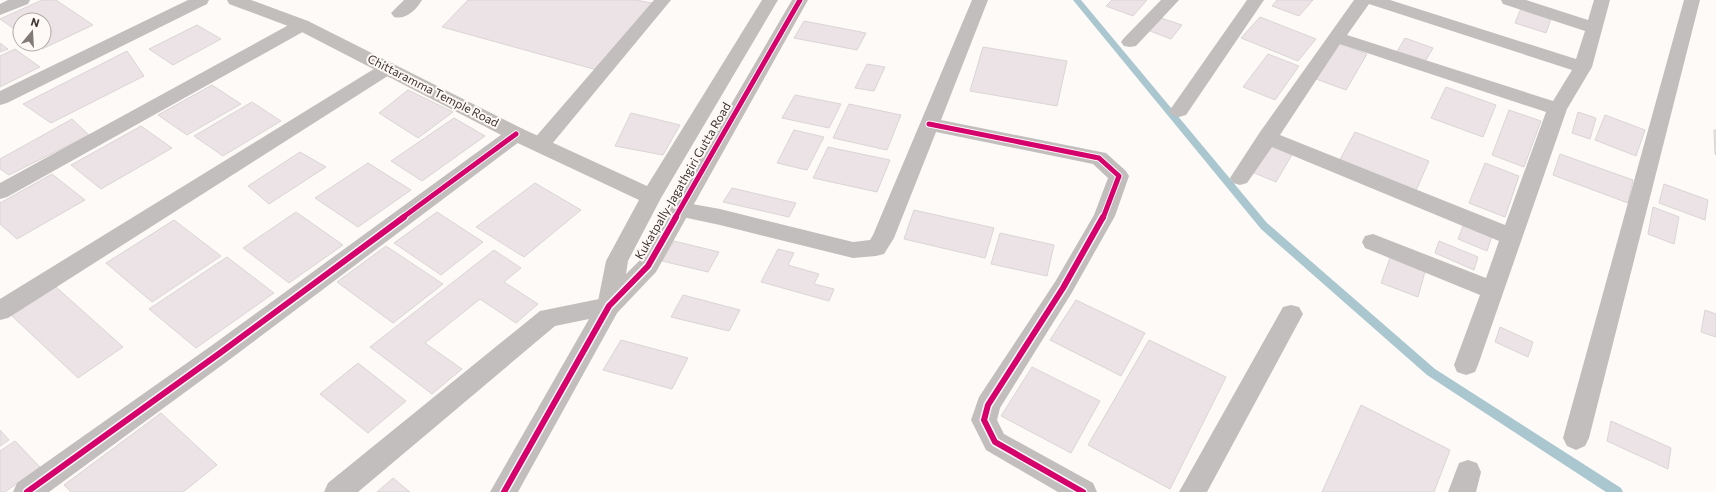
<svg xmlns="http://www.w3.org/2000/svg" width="1716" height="492" viewBox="0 0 1716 492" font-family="Commissioner,sans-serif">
  <rect width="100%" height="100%" fill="#fdfaf8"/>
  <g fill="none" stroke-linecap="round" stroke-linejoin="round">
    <path fill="#aac7cf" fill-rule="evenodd" d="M1073,0H1081L1267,223L1435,369L1621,488L1623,492H1606L1427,375L1261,229Z"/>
  </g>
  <path fill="#ebe3e6" stroke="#dbd5d6" d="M42,0H56L93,25L42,49L35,44H44V20H20V33L0,19Z
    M468,0H636L652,3L597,70L442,27Z
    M1112,0H1147L1133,16L1106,6Z
    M1277,0H1313L1299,16L1272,6Z
    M1522,6L1552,16L1546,33L1515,23Z
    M1260,17L1316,39L1298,61L1241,38Z
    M1161,18L1182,25L1171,39L1150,31Z
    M804,21L866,33L857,50L794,38Z
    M197,25L221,39L173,65L149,49Z
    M1405,38L1433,48L1423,65L1395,55Z
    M0,43L8,49L0,52Z
    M1338,43L1367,54L1346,90L1316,79Z
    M983,47L1067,61L1057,106L970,91Z
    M15,49L40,67L0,87V56Z
    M127,51L144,76L51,123L23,104Z
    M1268,54L1299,66L1275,100L1243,87Z
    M867,64L885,67L874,91L855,88Z
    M212,85L241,104L187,135L158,115Z
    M1446,87L1496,105L1483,137L1431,118Z
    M408,90L453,112L418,138L379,113Z
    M795,95L841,104L829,128L782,118Z
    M252,102L281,121L223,156L194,136Z
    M849,104L901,115L887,150L833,138Z
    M1509,110L1541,121L1524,167L1492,155Z
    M1578,112L1596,118L1590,139L1572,133Z
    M631,113L680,125L663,155L615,146Z
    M1605,115L1645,130L1636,156L1595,140Z
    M454,118L485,136L422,181L391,161Z
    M72,119L89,135L9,175L0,169V159Z
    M141,126L172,148L101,189L71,165Z
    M794,130L824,137L807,170L777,163Z
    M1714,130H1716V155L1715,154Z
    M1355,132L1429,161L1414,195L1337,165Z
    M1269,144L1293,153L1276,182L1252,172Z
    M828,147L890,160L877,192L813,178Z
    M300,152L326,167L269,204L248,186Z
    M1560,154L1633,180L1628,203L1553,175Z
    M368,163L411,190L358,227L315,198Z
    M1485,163L1519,176L1505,217L1469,203Z
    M52,174L85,200L17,239L0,224V203Z
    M535,183L581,210L524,257L476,227Z
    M1664,184L1708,200L1705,220L1659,203Z
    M732,188L796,203L789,217L723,202Z
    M1653,207L1679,217L1674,244L1648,234Z
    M914,210L994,228L985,258L904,239Z
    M296,212L343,245L289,283L243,248Z
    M437,212L483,242L441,275L394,243Z
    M174,220L221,256L152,302L106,263Z
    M1465,221L1493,233L1487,251L1458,239Z
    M1000,233L1054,245L1047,276L991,264Z
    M674,241L719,252L708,272L662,261Z
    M1439,241L1478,257L1474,270L1435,253Z
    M386,246L443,284L393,323L337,282Z
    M778,249L794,253L788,265L819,274L814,284L834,289L829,301L761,282Z
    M494,250L521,268L504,282L538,304L516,323L480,299L425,343L462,369L432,394L370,347Z
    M1391,255L1426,268L1418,297L1381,283Z
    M227,257L274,293L196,348L149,309Z
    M56,287L123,347L78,378L11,315Z
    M683,295L740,310L729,331L671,317Z
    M1076,300L1145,333L1121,376L1050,340Z
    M1705,310L1716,314V337L1701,332Z
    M1500,327L1533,342L1528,357L1495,342Z
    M621,340L688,358L672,389L603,370Z
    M1149,340L1226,377L1170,489L1088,445Z
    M358,363L406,401L368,433L320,394Z
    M1032,367L1100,401L1071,453L1001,416Z
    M1361,405L1450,450L1434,492H1322Z
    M161,413L217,465L183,492H71L64,485Z
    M1611,421L1671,448L1668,469L1607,441Z
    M0,430L9,440L0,446Z
    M15,441L40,467L5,492H0V451Z
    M393,478L410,492H377Z"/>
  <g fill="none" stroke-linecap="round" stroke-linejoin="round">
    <path fill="#c2bebd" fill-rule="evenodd" d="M8,0H30L28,4L0,15V4Z
      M188,0H209L207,4L7,103L0,105V91Z
      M404,0H422C416,10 406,20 394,17L391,13Z
      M654,0H671L547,150L540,152L533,150L530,145L533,140Z
      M972,0H988L941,120L1106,153L1126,171L1129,176L1115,216L1071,294L1000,408L997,420L1004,434L1093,483L1097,492H1058L986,450L971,420L979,397L1055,282L1094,215L1108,178L1093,164L936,132L894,238L884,254L876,256L853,258L720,225L673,215L670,210L673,205L681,202L720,209L853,242L870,240L873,235Z
      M1161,0H1179L1136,46L1130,47L1124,46L1121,42L1124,38Z
      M1247,0H1264L1186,115L1179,117L1172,115L1169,111L1172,107Z
      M1354,0H1390L1576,59L1585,31L1503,4L1501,0H1526L1588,20L1594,0H1610L1592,67L1567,109L1478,365L1475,372L1466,375L1457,372L1454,365L1480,295L1365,248L1362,242L1365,236L1373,234L1486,278L1499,241L1272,147L1247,183L1240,185L1233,183L1230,178L1260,132ZM1369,4L1572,70L1553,101L1347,35ZM1340,44L1546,112L1505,225L1280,135Z
      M1684,0H1700L1589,438L1585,446L1576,450L1567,446L1563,438Z
      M302,20L308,21L311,25L308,29L7,197L0,199V183L296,21Z
      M388,62L394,64L397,68L394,72L8,318L0,320V299L382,64Z
      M516,127L523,129L526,134L523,139L229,360L49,492H13L17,483L211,346L509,129Z
      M609,297L617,299L621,306L518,492H490L589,319L555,326L358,492H324L328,483L540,311Z
      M1291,305L1299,307L1303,314L1207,492H1179L1283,307Z
      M1468,460L1477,463L1481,472L1476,492H1448L1459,463Z"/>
    <path fill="#c2bebc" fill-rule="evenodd" d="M227,0H251L308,21L523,129L647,186L762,0H778L661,198L628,261L626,274L640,260L792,0H808L656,272L617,313L609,315L601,313L597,306L606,261L639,200L509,139L296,29L229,4Z"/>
    <g stroke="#fef9f7" stroke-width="7">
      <path id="cycleway-far1" d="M929,124L1099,158L1119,176L1103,218
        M402,218L516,134
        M675,218L800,0"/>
    </g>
    <g stroke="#fef9f7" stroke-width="9">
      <path id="cycleway" d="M27,492L220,353L404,217
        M504,492L609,306L648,266L676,217
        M1083,492L995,442L984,420L988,405L1063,288L1103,217"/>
    </g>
    <use href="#cycleway-far1" stroke="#d6006c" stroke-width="5"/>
    <use href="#cycleway" stroke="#d6006c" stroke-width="6"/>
  </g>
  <g text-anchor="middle" stroke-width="4" stroke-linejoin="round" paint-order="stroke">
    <g font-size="12" fill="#3e3530" stroke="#fef9f7">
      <text transform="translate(433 91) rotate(27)" y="4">Chittaramma Temple Road</text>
      <text transform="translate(683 181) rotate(-60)" y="4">Kukatpally-Jagathgiri Gutta Road</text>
    </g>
  </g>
  <g transform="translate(32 32) rotate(18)"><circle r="19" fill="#fef9f7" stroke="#b1aba7"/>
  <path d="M0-3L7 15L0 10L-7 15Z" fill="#817a76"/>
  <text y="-6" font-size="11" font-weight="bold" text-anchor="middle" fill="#3e3530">N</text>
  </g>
</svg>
